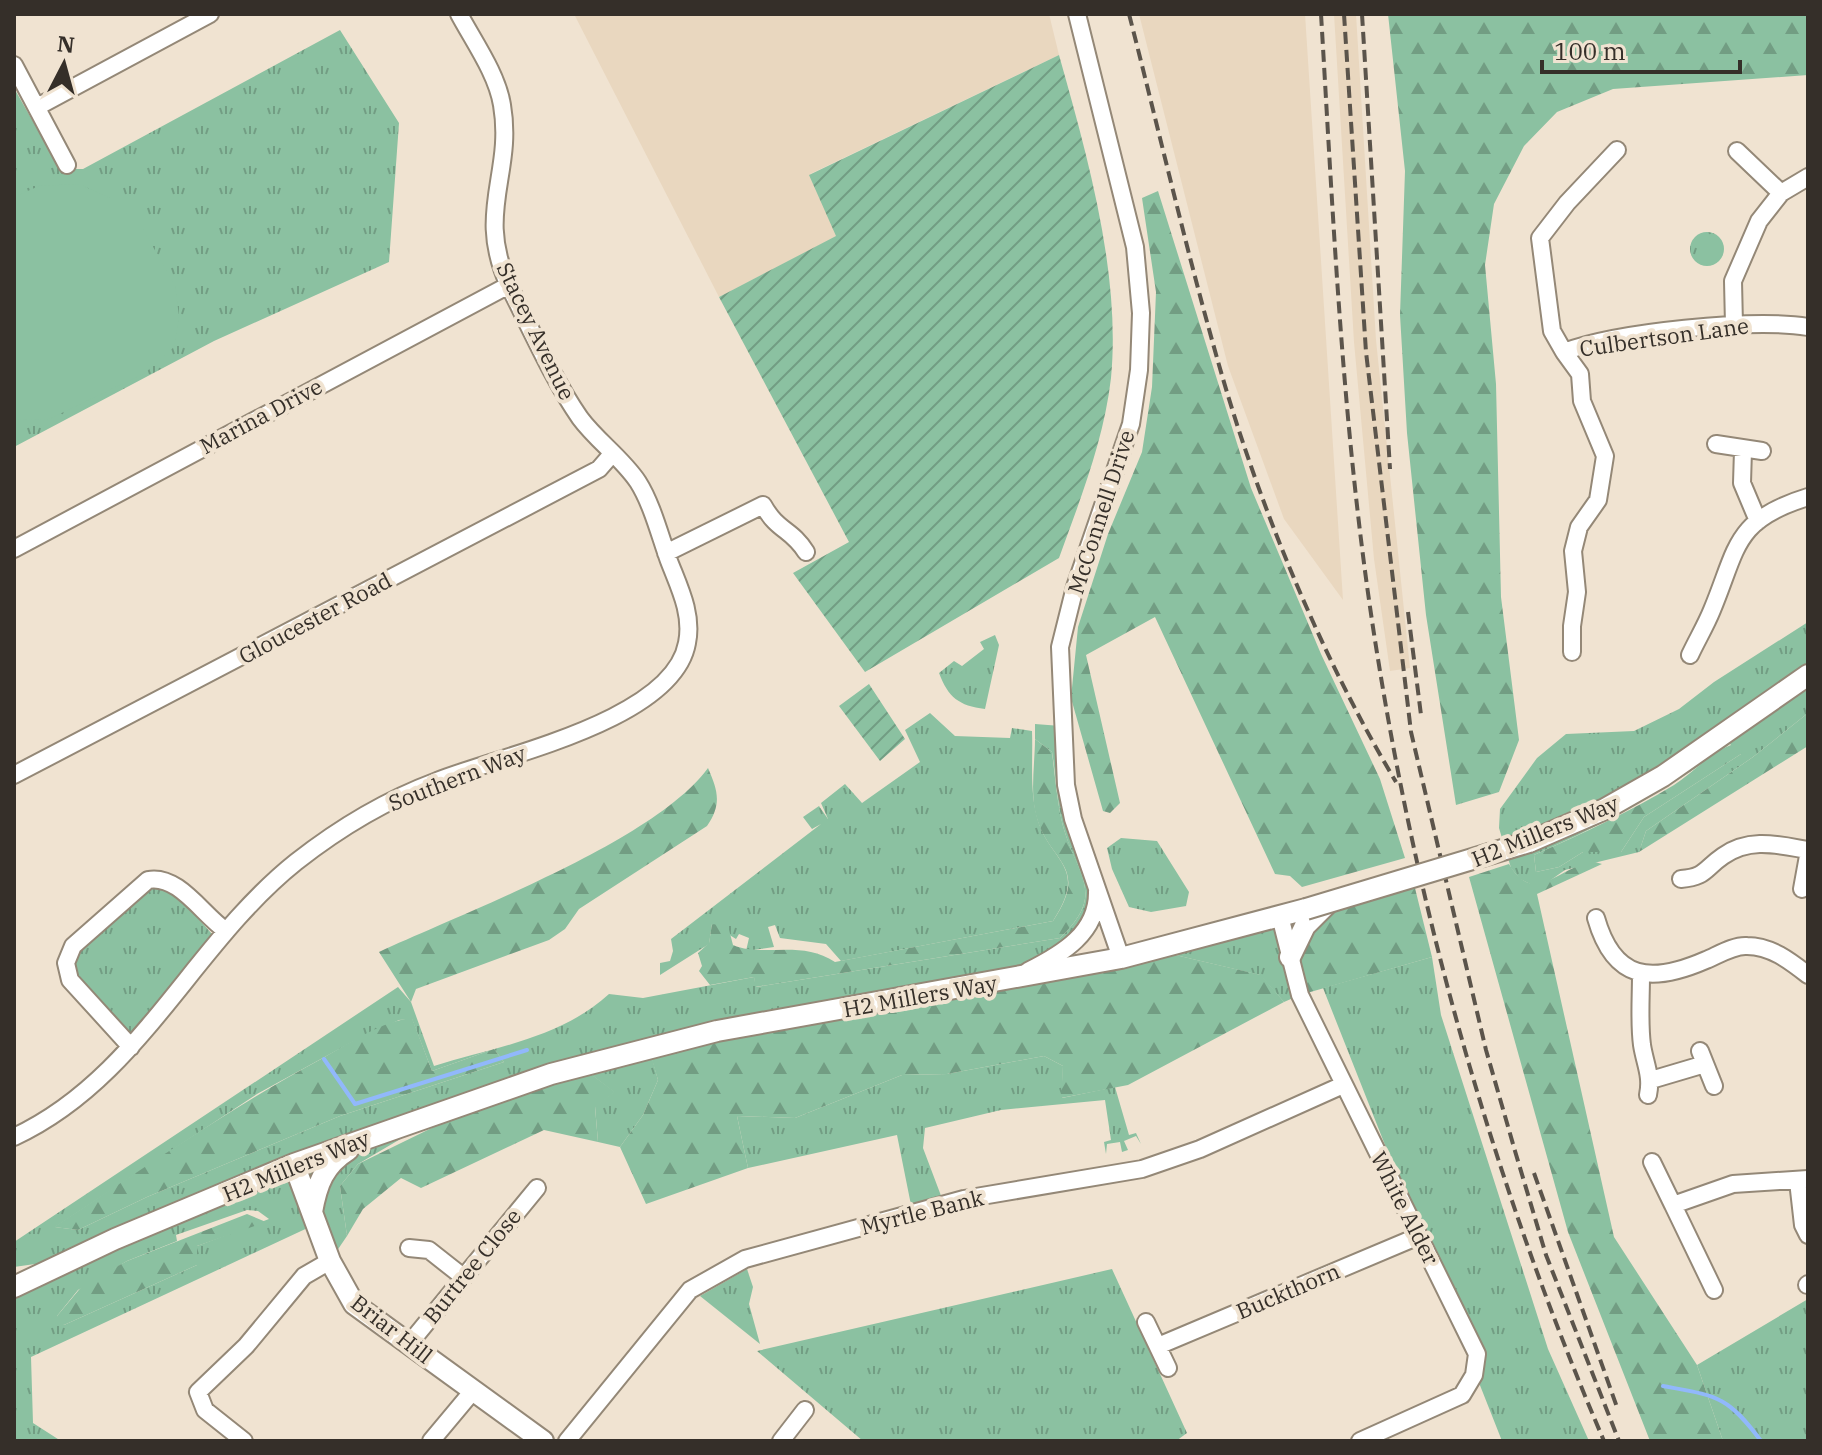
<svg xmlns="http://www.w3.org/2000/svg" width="1822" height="1455" viewBox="0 0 1822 1455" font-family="'IBM Plex Serif',serif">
  <defs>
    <pattern id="grass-tufts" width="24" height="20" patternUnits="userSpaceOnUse" patternTransform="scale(2)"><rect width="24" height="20" fill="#8bc1a1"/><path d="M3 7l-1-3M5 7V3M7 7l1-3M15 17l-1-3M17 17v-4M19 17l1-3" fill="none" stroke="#729d83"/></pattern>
    <pattern id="forest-firs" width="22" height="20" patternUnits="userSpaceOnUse" patternTransform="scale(2)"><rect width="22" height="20" fill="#8bc1a1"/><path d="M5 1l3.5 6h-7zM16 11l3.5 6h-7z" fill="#729d83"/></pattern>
    <pattern id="garden-furrows" width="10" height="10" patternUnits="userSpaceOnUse" patternTransform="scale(2)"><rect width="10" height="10" fill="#8bc1a1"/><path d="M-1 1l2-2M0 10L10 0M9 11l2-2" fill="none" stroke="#729d83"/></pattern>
  </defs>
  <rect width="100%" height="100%" fill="#f0e3d1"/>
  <path fill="#e9d7bf" d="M574,14H1049L1059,55L810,174L837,236L719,297Z
    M1139,14H1305L1343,600L1284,519L1228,366Z
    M1334,14H1356L1376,340L1410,668L1390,671L1374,559L1354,342Z"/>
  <path fill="url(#grass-tufts)" fill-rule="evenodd" d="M340,30L399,123L389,262L214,341L14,447V88L60,169H83Z
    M1690 249a17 17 0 1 1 34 0a17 17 0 1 1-34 0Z
    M1808,622V713L1753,757L1646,831L1639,852L1565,870L1545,884L1532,885L1520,879L1511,868L1499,828L1500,809L1537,758L1566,734L1634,731L1679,709L1714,682ZM1730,744L1741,754L1644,817L1621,852H1583L1559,867L1536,872L1534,855C1605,824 1668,790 1730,744Z
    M995,635L999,645L985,709C959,706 948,697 939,673L954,661L962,666L984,649L980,642Z
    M930,713L955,736L1010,738L1012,728L1032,731C1033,757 1030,788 1036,813C1046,862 1091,863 1053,921L841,961L826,944L780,938L775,925L768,927L774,947L746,951L749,938L739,934L736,939L712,924L709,944L660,975V963L670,961L673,951L671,939L821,824L812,829L803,817L819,806L828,819L821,803L845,784L862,803L920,762L905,730Z
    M1035,724L1061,726L1066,785L1097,882L1085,932L1034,968L651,1054L658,1080L643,1115L620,1147L598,1142L595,1106L614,1092L580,1066L306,1162L409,1134L358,1164L340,1186L347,1236L330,1261L314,1225L31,1357L33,1423L61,1441H14V1287L50,1270L35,1264L14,1267V1242L398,987L411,1002L434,1066C495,1047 561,1038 609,994L643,998L754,977L756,987L1060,938C1107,893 1077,877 1063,826C1057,803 1056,776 1052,752L1035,739ZM412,1019L432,1071L494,1049L504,1062L340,1116L147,1197L78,1230L55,1227L257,1094L352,1042L399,1020ZM247,1210L258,1211L269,1219L197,1246V1265L64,1325L57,1316L78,1290L127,1261L177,1241L176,1235Z
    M1121,838L1157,841L1189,892L1186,906L1151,912L1129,907L1112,869L1107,848Z
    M157,886L172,889L212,934L131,1038L72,973C76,943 129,899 157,886Z
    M1280,916L1300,995L1284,1002L1260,975L1154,950Z
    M1432,957L1441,1015L1548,1349L1589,1441H1502L1323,988Z
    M1044,1056L1063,1066L1062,1098L1115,1087L1129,1135L1136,1133L1141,1144L1136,1136L1124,1141L1128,1150L1122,1152L1120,1142L1107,1144L1106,1154L1104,1142L1111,1140L1105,1100L1001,1110L925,1128L923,1148L943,1201L912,1210L897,1135L748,1168L737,1116L795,1118L902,1075L947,1074Z
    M747,1269L753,1287L749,1304L760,1344L700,1296Z
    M1112,1269L1187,1433L1176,1441H863L757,1351Z
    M1808,1299V1441H1723L1697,1365Z"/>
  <path fill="url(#forest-firs)" d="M1388,14H1808V75L1613,89L1557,112L1524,146L1494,204L1485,265L1496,384L1501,597L1519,740L1499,792L1456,805L1426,615L1407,433L1400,315L1405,171Z
    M1158,191L1251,488L1321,654L1380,779L1405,858L1302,887L1290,876L1275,874L1155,617L1086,655L1120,803L1110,813L1103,811L1071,698L1078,627L1108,534L1142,452L1152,387L1156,292L1142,198Z
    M1808,713V746L1639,852L1646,831L1753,757Z
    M1035,739L1052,752C1055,776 1057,802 1063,826C1077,876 1107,893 1060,938L755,987L754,977L710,985L699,971L702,966L698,953L709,943L712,924L728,926L733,945C762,958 801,939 835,962L1053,921C1091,864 1048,863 1036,815C1030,792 1035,762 1035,739Z
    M1742,742L1741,754L1644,817L1621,852H1583L1559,867L1536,872L1534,855C1582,834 1629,812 1674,785C1696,771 1716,746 1742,742Z
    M708,768C718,791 722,804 707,826L579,909L565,929L549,940L416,989L411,1002L379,952C465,912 655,841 708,768Z
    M1595,862L1602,864L1537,894L1614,1237L1697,1365L1723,1441H1650L1568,1232L1469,877L1509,864C1536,909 1559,864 1595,862Z
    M1413,880L1432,957L1300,995L1280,916Z
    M1154,950L1261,975L1284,1002L1128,1085L1061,1098L1063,1066L1044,1056L947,1074L902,1075L795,1118L737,1116L748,1168L646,1204L620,1147L643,1115L658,1080L650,1053Z
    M412,1018L432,1071L494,1049L504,1062L340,1116L147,1197L78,1230L54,1227C143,1169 230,1108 323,1058C350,1043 382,1021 412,1018Z
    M580,1066L615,1092L595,1107L598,1142L544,1130L421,1188L401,1178L363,1209L347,1236L340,1186L358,1164L442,1123Z
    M247,1214L266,1222L197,1246V1265L64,1325L58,1323L57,1316L83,1285L127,1261Z"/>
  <path fill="url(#garden-furrows)" d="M1059,55C1087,155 1121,273 1111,378C1104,440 1080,500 1059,558L865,672L793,573L849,542L719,297L836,236L809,175Z
    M869,684L905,739L880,761L839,706Z"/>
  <path fill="#8bc1a1" d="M79,184L110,198L143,229L175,286L179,316L174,347L145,373L47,420L14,419V197L39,186Z"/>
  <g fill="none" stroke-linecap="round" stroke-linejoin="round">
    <path stroke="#91b8fb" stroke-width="4" d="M324,1059L355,1104L527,1050
      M1663,1386C1717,1396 1727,1395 1761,1441"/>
    <g stroke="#948877" stroke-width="20">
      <path id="minor" d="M1077,14L1135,247L1141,313L1139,370L1131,424L1075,587L1060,647L1066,785L1073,819L1121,958
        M14,65L67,165
        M37,107L210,14
        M1617,150L1567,203L1540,238L1552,331L1564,352C1616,332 1753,318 1808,327
        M1737,151L1781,193
        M1734,325L1733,281L1759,221L1781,193L1808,177
        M1564,352L1580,374L1582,401L1605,456L1598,500L1579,527L1573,551L1577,592L1572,626V652
        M1716,444L1762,451
        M1743,450L1742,483L1758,521
        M14,549L509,285
        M666,553L763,505C778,532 791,528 806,552
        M1690,655C1697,640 1706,625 1712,610C1738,548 1733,520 1808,497
        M14,775L599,469L612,454
        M1681,879C1706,877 1704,869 1723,856C1750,837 1778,845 1808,850
        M1802,889L1808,856
        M1280,916L1300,995L1477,1354L1474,1375L1462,1395L1360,1441
        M1596,918C1614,981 1651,984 1706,960C1718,955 1734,945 1747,946C1771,946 1790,961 1808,975
        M1028,971C1062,954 1098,933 1097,891
        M1641,975C1641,999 1639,1022 1642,1045C1645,1064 1652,1076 1648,1095
        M131,1047L70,980L66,963L73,946L148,880C178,874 202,914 225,930
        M1700,1051L1714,1086
        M1651,1080L1705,1064
        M14,1137C139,1079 192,945 296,862C338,829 386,800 437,781C499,756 673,721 687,643C693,614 679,587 669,561C660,536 652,504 638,482C622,458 597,441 580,418C553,379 532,331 510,288C474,212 514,175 502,105C497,74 474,42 459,14
        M1652,1162L1673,1205
        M1798,1181L1803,1225L1808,1235
        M409,1248L429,1250L462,1276
        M1807,1285L1808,1284
        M1714,1290L1673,1205L1733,1184L1808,1179
        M1146,1322L1168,1368
        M409,1344L537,1188
        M1158,1346L1419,1236
        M244,1441L205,1410L198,1392L246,1346L304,1276L330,1261
        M431,1441L472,1392
        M567,1441L690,1290L745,1259L964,1199L1142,1169L1200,1149L1343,1085
        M781,1441L805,1410"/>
    </g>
    <g stroke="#948877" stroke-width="24">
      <path id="tertiary" d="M1529,842L1605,809L1663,776L1808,675
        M1290,957L1305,926L1326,905
        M294,1164L330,1261L354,1304L543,1441
        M312,1212C317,1184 324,1165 348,1150
        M14,1287L115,1239L294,1164L551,1074L717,1031L1121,958L1306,909"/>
    </g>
    <use href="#minor" stroke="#fff" stroke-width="16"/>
    <use href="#tertiary" stroke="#fff" stroke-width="20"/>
    <path stroke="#5b544b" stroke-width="4" stroke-dasharray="12 6" stroke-linecap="butt" d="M1129,14C1159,131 1186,249 1219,365C1259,506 1321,656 1396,782
      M1321,14C1334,229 1343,445 1378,659C1421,927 1497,1192 1604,1441
      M1344,14L1366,352L1411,732L1486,1050L1515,1151L1546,1255L1619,1441
      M1362,14L1390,469
      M1408,612L1421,715
      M1534,1173L1618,1410"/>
    <g stroke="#948877" stroke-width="24" stroke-linecap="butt">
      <path id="tertiary-bridge" d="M1306,909L1529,842"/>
    </g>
    <use href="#tertiary-bridge" stroke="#fff" stroke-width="20"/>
  </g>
  <g text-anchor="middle" stroke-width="8" stroke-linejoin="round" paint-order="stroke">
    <g font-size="22" fill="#352f29" stroke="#f0e3d1">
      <text transform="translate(536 331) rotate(64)" y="8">Stacey Avenue</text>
      <text transform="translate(1664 337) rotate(-8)" y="8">Culbertson Lane</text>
      <text transform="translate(261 416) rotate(-28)" y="8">Marina Drive</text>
      <text transform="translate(1101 512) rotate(-72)" y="8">McConnell Drive</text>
      <text transform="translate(315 618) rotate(-28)" y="8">Gloucester Road</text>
      <text transform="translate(457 778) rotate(-21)" y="8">Southern Way</text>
      <text transform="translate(1545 831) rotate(-22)" y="8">H2 Millers Way</text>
      <text transform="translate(920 996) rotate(-10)" y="8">H2 Millers Way</text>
      <text transform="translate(296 1166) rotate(-22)" y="8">H2 Millers Way</text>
      <text transform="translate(1405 1208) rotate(63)" y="8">White Alder</text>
      <text transform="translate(922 1212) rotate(-14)" y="8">Myrtle Bank</text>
      <text transform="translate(472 1266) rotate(-51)" y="8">Burtree Close</text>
      <text transform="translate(1288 1291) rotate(-23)" y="8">Buckthorn</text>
      <text transform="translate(392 1329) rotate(38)" y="8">Briar Hill</text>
    </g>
  </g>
  <rect width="1822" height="1455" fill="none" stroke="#352f29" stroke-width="32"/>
  <g transform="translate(64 64) rotate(6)" stroke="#f0e3d1" stroke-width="6" paint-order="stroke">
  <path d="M0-6L14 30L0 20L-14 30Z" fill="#352f29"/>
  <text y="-12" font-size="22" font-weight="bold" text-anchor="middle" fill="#352f29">N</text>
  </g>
  <path d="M1542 60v12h198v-12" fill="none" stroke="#352f29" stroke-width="4"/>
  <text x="1554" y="60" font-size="24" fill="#352f29" stroke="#f0e3d1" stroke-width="6" paint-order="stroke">100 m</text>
</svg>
